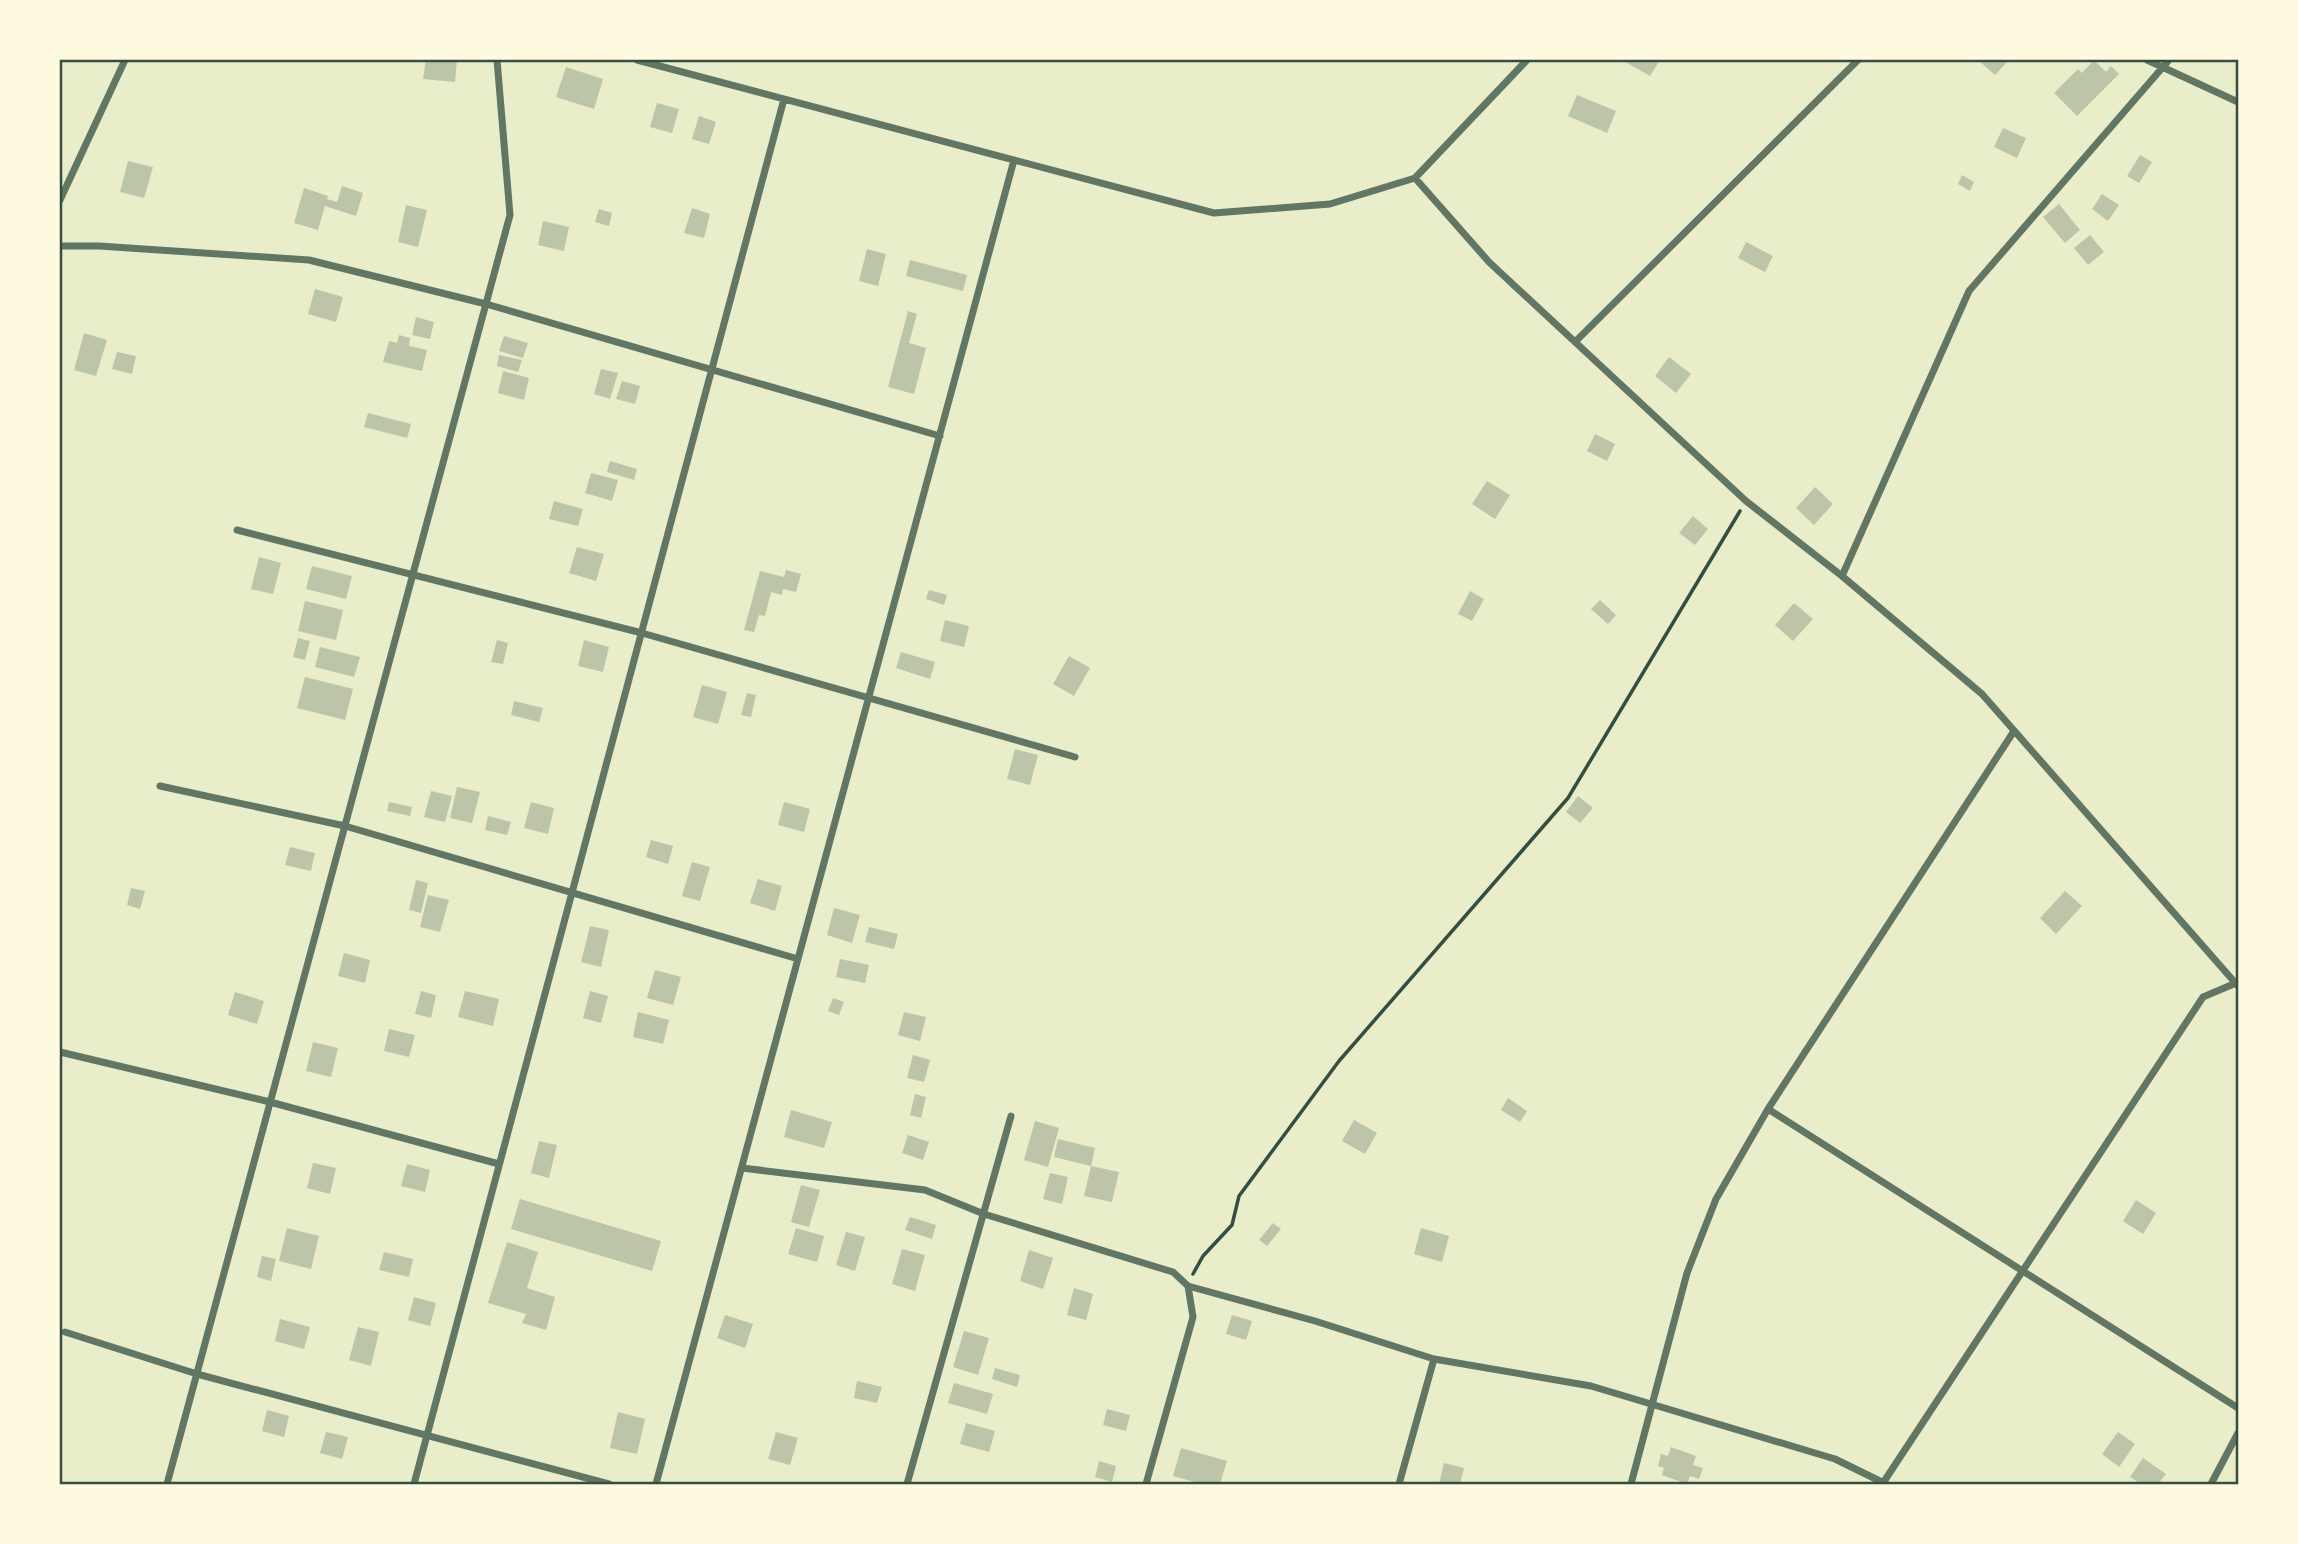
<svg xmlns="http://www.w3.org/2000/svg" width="2298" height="1544" viewBox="0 0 2298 1544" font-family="Manrope,sans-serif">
  <rect width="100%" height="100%" fill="#e9edc9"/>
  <path fill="#bcc5a7" d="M426,60H457L455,82L423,79Z
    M1622,60H1660L1650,76Z
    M1978,60H2009L1995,75Z
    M2094,60L2106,72L2111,66L2119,74L2077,116L2054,93L2078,69L2082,73Z
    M566,67L603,79L594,109L556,97Z
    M1577,95L1616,111L1607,133L1568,116Z
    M657,103L679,109L672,133L650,127Z
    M699,116L716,122L709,144L692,139Z
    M2003,128L2026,138L2017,158L1994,147Z
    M2140,155L2152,162L2139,183L2127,176Z
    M128,161L153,167L144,198L120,192Z
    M1962,175L1974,182L1970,191L1958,184Z
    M342,186L363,193L356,216L325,206L318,230L294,223L304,188L328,196L327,199L337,202Z
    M2102,194L2119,205L2108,221L2092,209Z
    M2059,204L2080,230L2065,243L2043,217Z
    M406,205L427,210L418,247L398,242Z
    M692,208L710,214L704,238L684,233Z
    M599,209L612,213L609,226L595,222Z
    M543,221L569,227L564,251L538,245Z
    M2090,235L2104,252L2088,265L2074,248Z
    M1746,242L1773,256L1765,272L1738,258Z
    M867,249L886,254L878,286L859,281Z
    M910,260L967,275L963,291L906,276Z
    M315,289L343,297L336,322L308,314Z
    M908,311L917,314L909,343L926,348L914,394L888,387Z
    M416,317L434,322L430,339L412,335Z
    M84,333L107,340L96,376L74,370Z
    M399,335L410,338L409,346L427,350L422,371L383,362L389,341L397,343Z
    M504,336L528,343L523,358L499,351Z
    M117,352L136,356L132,374L112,369Z
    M499,355L522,360L518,372L497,366Z
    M1669,357L1691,374L1676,393L1655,376Z
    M601,369L618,373L610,399L594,394Z
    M503,371L529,378L524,400L498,393Z
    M622,381L640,386L635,404L616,399Z
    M368,413L411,424L407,438L364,427Z
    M1595,434L1615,444L1607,461L1587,451Z
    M610,461L637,469L634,480L607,472Z
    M591,473L618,480L612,501L585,493Z
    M1487,481L1510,495L1495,519L1472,504Z
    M1815,487L1833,504L1814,525L1796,508Z
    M554,501L583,509L578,526L549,519Z
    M1693,516L1708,529L1695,545L1679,533Z
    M577,547L604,554L596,581L569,573Z
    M259,557L281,563L273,594L251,589Z
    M312,566L352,576L346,599L306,589Z
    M786,570L801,574L796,592L783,589L782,595L771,592L765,616L759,615L754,632L744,630L760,571L784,577Z
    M929,590L947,595L944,605L926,599Z
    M1470,591L1484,599L1472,621L1458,614Z
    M1600,600L1616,615L1608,624L1591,609Z
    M305,601L343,610L336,640L298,631Z
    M1794,603L1813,619L1793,641L1775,625Z
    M945,620L969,626L964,647L940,641Z
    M298,638L310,641L305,660L293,657Z
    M497,640L508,643L503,664L491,662Z
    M584,640L609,647L603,672L578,666Z
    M320,647L360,657L354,677L315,667Z
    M901,652L935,662L930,679L896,668Z
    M1069,656L1090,668L1074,696L1053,684Z
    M305,677L353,689L345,720L297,708Z
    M702,685L727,692L718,724L693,717Z
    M747,693L756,695L751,717L741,715Z
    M514,701L543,708L539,722L511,715Z
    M1015,749L1038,755L1030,785L1007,779Z
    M457,787L480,792L472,823L450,818Z
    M431,791L452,796L445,822L424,817Z
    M1578,796L1593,808L1580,823L1566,812Z
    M389,802L412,807L410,816L387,811Z
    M531,802L554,808L548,834L524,828Z
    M784,802L810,809L804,832L778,825Z
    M488,816L511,822L507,835L485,830Z
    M651,840L673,846L668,864L646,857Z
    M290,847L315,853L311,871L285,865Z
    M692,862L710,867L700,901L682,896Z
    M758,879L782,886L775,911L750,903Z
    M416,880L428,883L421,913L409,910Z
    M131,888L145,891L140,909L127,905Z
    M2065,891L2082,906L2056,934L2040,918Z
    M428,895L449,900L440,932L420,927Z
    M834,908L860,915L852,943L827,935Z
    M590,926L609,930L601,967L581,962Z
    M869,927L898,934L894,949L865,942Z
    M344,953L370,960L365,983L338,976Z
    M840,959L869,965L865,983L836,977Z
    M655,970L681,977L673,1005L647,998Z
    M421,991L436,995L431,1018L415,1014Z
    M465,991L499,999L493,1026L458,1017Z
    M590,991L608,996L601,1023L583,1018Z
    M235,992L264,1001L257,1024L228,1015Z
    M833,998L844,1002L839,1015L828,1011Z
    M638,1012L669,1020L663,1044L633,1037Z
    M904,1012L926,1017L920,1041L898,1035Z
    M389,1029L415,1035L409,1057L384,1051Z
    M313,1042L338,1048L331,1077L306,1071Z
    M913,1055L930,1060L924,1082L907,1078Z
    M915,1094L926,1097L921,1118L910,1115Z
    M1508,1098L1527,1111L1520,1122L1501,1110Z
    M791,1110L832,1122L824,1148L784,1137Z
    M1354,1120L1377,1133L1365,1154L1342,1141Z
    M1035,1121L1059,1128L1048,1167L1024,1160Z
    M908,1135L929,1142L923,1160L902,1153Z
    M1058,1139L1095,1148L1091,1166L1054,1157Z
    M539,1141L557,1145L549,1178L531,1173Z
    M313,1163L336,1168L330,1194L307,1188Z
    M407,1164L430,1170L425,1192L401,1186Z
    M1091,1166L1119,1172L1112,1202L1084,1196Z
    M1050,1173L1068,1177L1062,1204L1043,1199Z
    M801,1185L820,1190L809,1227L791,1222Z
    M520,1199L661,1241L652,1271L511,1229Z
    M2136,1200L2156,1213L2143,1234L2123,1221Z
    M910,1217L936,1225L932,1239L905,1230Z
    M1273,1223L1281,1229L1267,1246L1259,1240Z
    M287,1228L319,1236L311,1269L279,1261Z
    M796,1228L824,1236L817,1262L788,1254Z
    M1421,1228L1449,1236L1442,1262L1414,1254Z
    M846,1232L865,1237L855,1271L836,1265Z
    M507,1242L538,1252L527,1288L555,1297L546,1330L522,1323L526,1314L488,1303Z
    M902,1249L925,1255L915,1291L892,1284Z
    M1029,1250L1053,1258L1043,1289L1020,1281Z
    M384,1252L413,1259L409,1277L379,1270Z
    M262,1256L276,1259L271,1281L257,1277Z
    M1074,1288L1093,1294L1086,1320L1067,1315Z
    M414,1297L436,1303L430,1326L408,1320Z
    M725,1315L753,1324L745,1348L717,1338Z
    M1232,1315L1252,1321L1246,1340L1226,1334Z
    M280,1319L310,1327L304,1349L275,1341Z
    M358,1327L379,1332L371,1366L349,1360Z
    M964,1331L989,1338L978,1375L953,1367Z
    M995,1368L1020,1375L1017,1387L992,1379Z
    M857,1381L882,1387L877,1403L854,1398Z
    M954,1383L993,1394L987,1414L948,1403Z
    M1107,1409L1130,1415L1126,1431L1103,1425Z
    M267,1410L289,1416L284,1437L262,1431Z
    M618,1412L645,1419L637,1454L610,1448Z
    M966,1423L995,1431L989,1452L960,1444Z
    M326,1432L348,1437L342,1459L320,1453Z
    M776,1432L798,1438L790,1465L768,1459Z
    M2118,1432L2135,1444L2119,1467L2102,1454Z
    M1671,1447L1696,1456L1693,1465L1703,1468L1699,1479L1690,1476L1687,1484L1662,1475L1664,1468L1658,1466L1661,1454L1668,1456Z
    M1181,1448L1227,1461L1220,1484H1202L1173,1476Z
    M2143,1458L2166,1474L2158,1484H2141L2130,1477Z
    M1099,1461L1116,1466L1112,1482L1095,1477Z
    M1444,1463L1464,1468L1460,1484H1439Z"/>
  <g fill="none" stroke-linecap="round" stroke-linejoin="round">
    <path stroke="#344e41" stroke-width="3.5" d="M1193,1274L1203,1256L1232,1225L1239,1196L1339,1061L1568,798L1740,511"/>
    <path stroke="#617663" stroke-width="7" d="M637,60L1214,213L1330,204L1415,178L1527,60
      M2147,60L2238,102
      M1415,178L1489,262L1746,501L1842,576L1982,694L2238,986
      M60,200L125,60
      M60,246H99L309,260L486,304L940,436
      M1575,342L1858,60
      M237,530L642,633L1075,757
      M1842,576L1969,291L2169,60
      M160,786L345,826L798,959
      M60,1052L270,1102L499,1164
      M1768,1109L2238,1408
      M742,1168L925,1190L984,1214L1173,1272L1188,1286L1193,1317L1146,1484
      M1188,1286L1315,1321L1434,1359L1591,1386L1835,1459L1886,1484
      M65,1332L197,1374L609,1484
      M1883,1483L2203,997L2236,983
      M167,1484L510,215L497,60
      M414,1484L784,99
      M656,1484L1014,160
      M907,1484L1011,1116
      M1399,1484L1434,1359
      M1631,1484L1687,1273L1716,1199L1768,1109L2014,731
      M2211,1484L2238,1433"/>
  </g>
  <rect width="2298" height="1544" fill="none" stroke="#fefae0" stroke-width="122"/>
  <rect x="61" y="61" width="2176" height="1422" fill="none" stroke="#344e41" stroke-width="2.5"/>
</svg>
